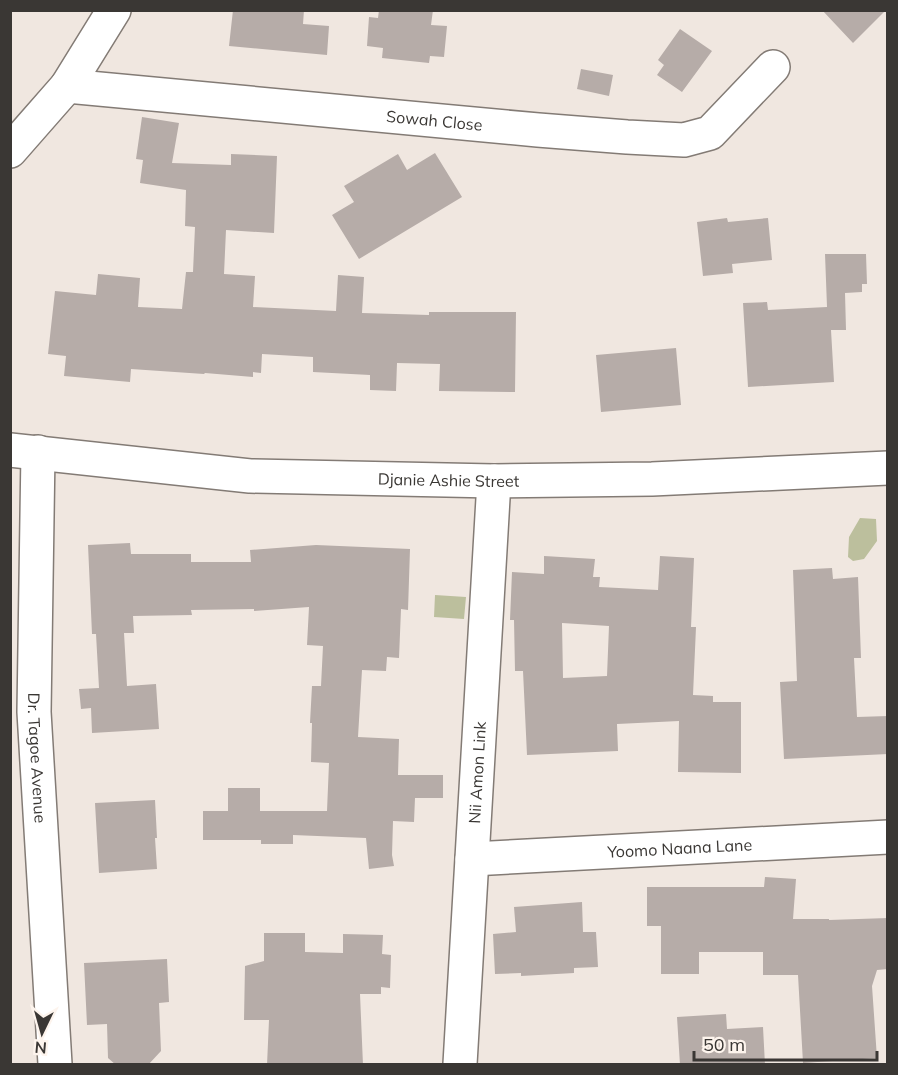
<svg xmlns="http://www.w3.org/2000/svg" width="898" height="1075" viewBox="0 0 898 1075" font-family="Mulish,sans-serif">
  <rect width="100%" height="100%" fill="#f0e7e0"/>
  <path fill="#bcbf9d" d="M860,518L876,519L877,541L864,559L853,561L848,557L849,537Z
    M435,595L466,597L464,619L434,617Z"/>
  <path fill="#b6aca8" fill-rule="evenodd" d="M233,10H304L303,24L329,26L327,55L229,46Z
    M379,10H433L431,25L447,26L444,57L430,56L429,63L382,58L383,48L367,46L369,17L378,18Z
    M822,10H886L853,43Z
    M680,29L712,51L682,92L657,75L664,65L658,60Z
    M581,69L613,75L609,96L577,89Z
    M142,117L179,123L172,163L231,165V154L277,156L274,233L226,230L224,274L255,276L253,307L336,311L338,275L364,277L362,313L429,315V312H516L515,392L439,391L440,364L397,363L396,391L370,390V375L313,372V357L262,354L261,373L253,372V377L205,373L204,374L131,369L130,382L64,376L66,356L48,354L55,291L96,295L98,274L140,278L138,307L182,309L186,272H193L195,227L185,226L186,190L140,183L143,160L136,159Z
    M435,153L462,197L359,259L332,215L354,202L344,186L398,154L407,170Z
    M727,218L728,222L768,218L772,260L732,264L733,273L703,276L697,222Z
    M825,254H866L867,284H862V292L845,293L846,330H831L834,382L748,387L743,303L767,302L768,310L827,307Z
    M676,348L681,405L601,412L596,355Z
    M130,543L131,554H191V562H251L250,550L316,545L410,549L408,610L401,609L399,658L387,657L386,671L362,670L358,737L399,739L398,775H443V798H415L414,822L393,821L392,855L394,866L369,869L366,838L293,835V844H261V840H203V811H228V788H260V811H327L329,763L311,762L312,723H310L312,686H321L323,646L307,645L309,607L254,611V609L191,610L192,615L133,616L134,633H124L127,686L156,684L159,729L92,733L91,708L81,709L79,689L99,688L96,634H92L88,545Z
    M544,556L595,559L593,577H600L599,587L658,590L660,556L694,558L691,627H696L693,695L713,696V702H741V773L678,772L679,721L617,724L618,751L527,755L523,671H515L514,620H510L512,572L544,574ZM562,623L609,626L607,676L563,678Z
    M832,568L833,579L858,577L861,658H854L857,717L888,716V754L784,759L780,682L797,681L793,570Z
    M155,800L157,838H155L157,869L99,873L95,803Z
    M765,877L796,879L793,919H829V920L888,918V969L877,970L872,986L877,1058L803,1063L798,975H763V952H699V974H661V926H647V887H764Z
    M582,902L583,932H596L598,967L574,968V973L521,976V973L495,974L493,934L516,932L514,907Z
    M264,933H305V952L343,953V934L383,935L382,954L391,955L390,988L381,987V994H360L363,1065H267L269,1020H244L245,966L264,961Z
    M167,959L169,1002L159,1003L161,1051L148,1065H116L108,1058L107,1024L87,1025L84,963Z
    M726,1014L727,1029L763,1027L765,1065H680L677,1017Z"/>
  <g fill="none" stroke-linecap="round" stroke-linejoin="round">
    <g stroke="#837b75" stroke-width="36">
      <g id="minor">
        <path id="s1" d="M67,86L538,130L627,137L684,140L710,133L773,67"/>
        <path d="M10,151L67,86L114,10"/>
        <path id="s2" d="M10,450L250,476L494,481L652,479L888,468"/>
        <path id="s3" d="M38,452L34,712L55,1064"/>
        <path id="s4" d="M472,859L888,837"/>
        <path id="s5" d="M460,1064L494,481"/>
      </g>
    </g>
    <use href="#minor" stroke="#fff" stroke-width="33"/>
  </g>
  <g text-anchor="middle" stroke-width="4.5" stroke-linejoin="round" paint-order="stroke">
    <g font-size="16" fill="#3a3734" stroke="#fdf4ed">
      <text dy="6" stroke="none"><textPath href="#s1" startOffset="369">Sowah Close</textPath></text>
      <text dy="6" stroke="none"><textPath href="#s2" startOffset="440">Djanie Ashie Street</textPath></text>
      <text dy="6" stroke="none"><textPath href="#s3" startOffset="306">Dr. Tagoe Avenue</textPath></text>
      <text dy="6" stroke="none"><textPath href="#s5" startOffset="292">Nii Amon Link</textPath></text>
      <text dy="6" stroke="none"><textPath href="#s4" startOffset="208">Yoomo Naana Lane</textPath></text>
    </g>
  </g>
  <rect width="898" height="1075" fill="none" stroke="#3a3734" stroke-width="24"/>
  <g transform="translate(42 1033) rotate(185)" stroke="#fdf4ed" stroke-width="4.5" paint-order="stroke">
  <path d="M0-4.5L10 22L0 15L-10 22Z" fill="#3a3734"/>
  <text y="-9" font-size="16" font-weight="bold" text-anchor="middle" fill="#3a3734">N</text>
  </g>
  <path d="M694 1051v9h183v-9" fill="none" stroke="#3a3734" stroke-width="3"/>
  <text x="703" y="1051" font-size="18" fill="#3a3734" stroke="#fdf4ed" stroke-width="4.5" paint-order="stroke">50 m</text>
</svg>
